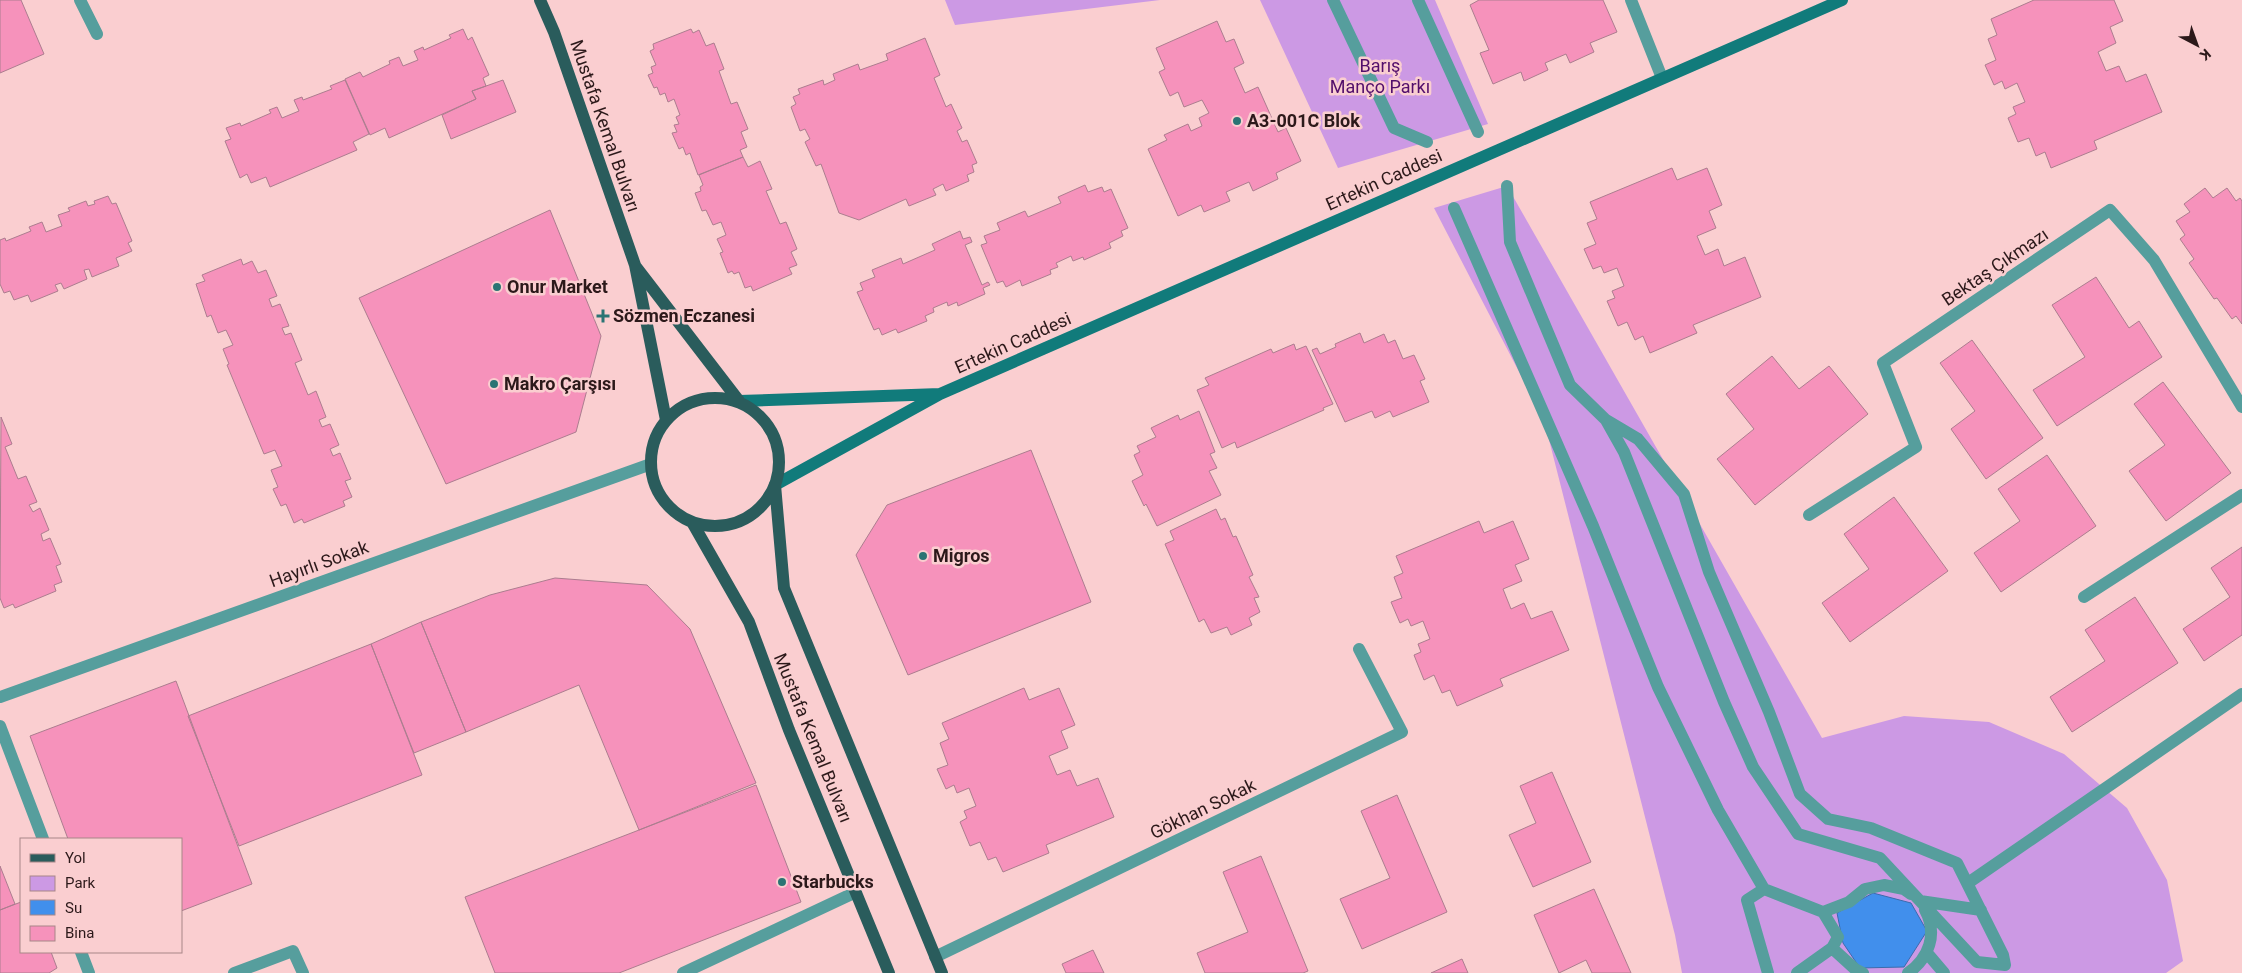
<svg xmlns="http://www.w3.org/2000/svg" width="2242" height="973" viewBox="0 0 2242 973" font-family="Roboto,sans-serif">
  <rect width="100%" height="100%" fill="#faced0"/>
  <path fill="#cc99e4" d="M945,0H1160L955,25Z
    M1260,0H1435L1488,124L1338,168Z
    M1507,186L1822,738L1904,716L1989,722L2064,754L2127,808L2167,880L2183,961L2166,973H1682L1675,935L1544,420L1434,208Z"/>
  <path fill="#418fec" stroke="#3b6cad" d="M1873,893L1911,903L1927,931L1904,967L1860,968L1843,943L1837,913Z"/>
  <path fill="#f692bb" stroke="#ac7d8f" d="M0,0H21L44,54L0,73Z
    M1479,0H1603L1617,32L1590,43L1594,52L1570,63L1566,54L1545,63L1548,70L1524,81L1521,72L1493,84L1480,53L1489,50L1470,5Z
    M2034,0H2114L2123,21L2110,27L2116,43L2098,52L2106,71L2119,66L2126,82L2146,74L2162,112L2094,141L2097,149L2051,168L2045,152L2036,156L2029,138L2018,142L2008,118L2016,114L2013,107L2025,102L2017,83L2005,89L2002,81L1994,85L1985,65L1996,60L1988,39L1997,35L1991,19Z
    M1217,21L1226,42L1234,39L1244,63L1234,68L1245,93L1258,87L1278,132L1286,128L1301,161L1276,173L1278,179L1253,191L1249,182L1226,192L1230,201L1204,212L1201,205L1178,216L1148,149L1167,140L1164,135L1188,124L1191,131L1202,126L1199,118L1209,113L1202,100L1184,107L1178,92L1170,96L1159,72L1165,69L1156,48Z
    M463,29L468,40L472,37L489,75L483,78L486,86L472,91L476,99L389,138L385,128L370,135L345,79L360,72L363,77L390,64L389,61L399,57L403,66L418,60L414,51L423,47L424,50L451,38L449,35Z
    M691,29L693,33L699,30L706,46L714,43L724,69L719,71L731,104L737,102L748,129L741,132L747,147L740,150L743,157L698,175L690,153L686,155L683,147L679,149L672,133L677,132L674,125L679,124L676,117L680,115L674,99L668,102L665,93L660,95L657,87L654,88L648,75L653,73L651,67L656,65L650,51L654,49L653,44Z
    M925,38L940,75L934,78L946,107L951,104L962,128L957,131L962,142L967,140L977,163L972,165L974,172L967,175L969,181L946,191L943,184L933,189L936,195L909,206L906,199L859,220L839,213L821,164L816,166L805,142L810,139L805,129L800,131L791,107L796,104L793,97L800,94L798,89L823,80L824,85L835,80L833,74L858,64L860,70L888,60L886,54Z
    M345,80L369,134L353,142L357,150L270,187L266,177L251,183L247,174L240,178L225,141L231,139L226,128L240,123L241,126L271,113L269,110L277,107L282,118L299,111L294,100L302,97L303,100L332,89L330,86Z
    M503,80L516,112L451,139L442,115L476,99L472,91Z
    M743,157L748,167L760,161L772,189L766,191L780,224L786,222L797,249L791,252L797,265L789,268L792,274L753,291L751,286L745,288L739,272L734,274L732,271L728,273L720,253L723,252L717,239L726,235L721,222L713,225L706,210L702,211L695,193L701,191L700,187L703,185L699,175Z
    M1672,168L1677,180L1707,168L1722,205L1709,211L1716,228L1697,236L1705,255L1718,249L1724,266L1745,257L1761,297L1693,325L1697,333L1650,353L1643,336L1635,340L1627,322L1618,326L1607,301L1615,298L1612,291L1624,286L1617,268L1604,273L1601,266L1593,269L1584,249L1596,244L1587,223L1597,219L1590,202Z
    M1085,185L1088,192L1102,187L1104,192L1111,189L1128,228L1121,231L1123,236L1109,243L1111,248L1084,260L1083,257L1073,261L1071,256L1056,263L1058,267L1050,270L1051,274L1022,286L1020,280L1006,287L1003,281L997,283L981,245L987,243L984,236L1000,230L997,223L1025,211L1028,217L1061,203L1058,197Z
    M2205,188L2213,198L2227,188L2236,201L2240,198L2242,201V324L2236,316L2232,319L2217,298L2214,299L2189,263L2194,259L2180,239L2185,235L2176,221L2190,212L2184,204Z
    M108,196L112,204L116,203L132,241L128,243L132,251L116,258L119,266L92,277L89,269L84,270L87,279L64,289L61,283L55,285L58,291L31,302L28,295L14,300L10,291L4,293L0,284V240L5,238L6,241L31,231L29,227L42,222L46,232L62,226L58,215L70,211L68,208L86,201L88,206L95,204L94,201Z
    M550,210L601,336L576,432L446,484L359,298Z
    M960,231L963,239L970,237L972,242L965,245L982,285L988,282L990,285L983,288L985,294L958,306L957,302L948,306L947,302L933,308L934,312L925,316L927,321L898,333L896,329L882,335L879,328L874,330L857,292L863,290L860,283L875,277L872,270L901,258L903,264L935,250L932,244Z
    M241,259L243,265L252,261L258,273L266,270L277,296L269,299L272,307L280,304L289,326L282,328L285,335L291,333L302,360L295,363L308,395L316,391L326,417L319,420L322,427L330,424L339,445L330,449L333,456L340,453L351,479L345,481L352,497L343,501L345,506L304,523L302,519L294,523L286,504L281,506L273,489L278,487L271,470L282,466L275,450L264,454L227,365L229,364L223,349L233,345L226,330L218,333L211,315L207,317L196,284L205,281L202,275Z
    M2096,277L2129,328L2139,321L2162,357L2057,426L2033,390L2085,357L2052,305Z
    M1360,333L1364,343L1384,334L1388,343L1395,340L1403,359L1414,355L1425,379L1420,381L1429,402L1393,417L1390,411L1375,418L1372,411L1345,422L1312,350L1317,348L1320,354L1336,347L1335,344Z
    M1972,340L2043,438L1986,479L1951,429L1975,411L1940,363Z
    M1294,344L1296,350L1306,346L1333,404L1323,408L1324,410L1237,448L1235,442L1222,448L1197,390L1209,385L1205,378L1271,349L1273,353Z
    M1772,356L1799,389L1829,366L1868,414L1755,505L1717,459L1754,429L1726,394Z
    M2163,382L2231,473L2166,521L2129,471L2165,445L2134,404Z
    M1199,411L1215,452L1210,454L1217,468L1209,471L1221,495L1157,526L1146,504L1144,506L1132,481L1143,475L1134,455L1140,452L1137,446L1156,437L1151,428L1178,415L1180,420Z
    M1,417L12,444L5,447L18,479L26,476L37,502L29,505L33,512L40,508L49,530L41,534L43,541L50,538L61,564L56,566L62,582L54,585L56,591L15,608L13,604L4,608L0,598Z
    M1031,450L1091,602L908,675L856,555L887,505Z
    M2047,455L2096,526L2001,592L1974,553L2020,521L1998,489Z
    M1894,497L1948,571L1850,642L1822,603L1869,569L1844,534Z
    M1216,509L1221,520L1225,518L1233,537L1236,536L1253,575L1249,577L1259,597L1254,598L1260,612L1249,618L1252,625L1231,635L1227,627L1211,633L1204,619L1199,622L1165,544L1174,540L1170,531Z
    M1479,521L1484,533L1513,521L1529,559L1515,565L1522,581L1503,589L1511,609L1524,603L1531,619L1552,611L1569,650L1500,679L1503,686L1457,706L1450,690L1442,693L1434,675L1424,680L1414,655L1421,652L1418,644L1430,639L1423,621L1411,626L1408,619L1400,623L1391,602L1402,598L1394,577L1403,573L1396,556Z
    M2242,547V635L2204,661L2183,629L2230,597L2211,568Z
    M555,578L647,585L690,629L756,783L639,830L579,685L466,732L421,622L490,595Z
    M2135,597L2178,663L2072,732L2050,697L2105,661L2085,630Z
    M421,622L466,732L414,753L371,644Z
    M371,644L422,775L239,846L188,716Z
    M176,681L252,884L181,911V839H68L30,736Z
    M1024,688L1029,700L1059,688L1075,725L1061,731L1068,748L1049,756L1057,775L1070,770L1077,786L1098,778L1114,817L1046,845L1049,853L1003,872L996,857L988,860L980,842L970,846L960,822L967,818L964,811L976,806L969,788L957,793L954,785L946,789L937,769L948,765L940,743L949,739L942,723Z
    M1552,772L1591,862L1533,887L1509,835L1536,823L1520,786Z
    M756,785L801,902L619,973H495L465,897Z
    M1397,795L1447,912L1362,949L1340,899L1390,878L1361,811Z
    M1261,856L1308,971L1303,973H1205L1197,953L1248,932L1223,872Z
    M0,866L15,904L0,910Z
    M1594,889L1631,973H1592L1586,960L1559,973L1534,915Z
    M21,902V952H51L57,968L49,973H0V910Z
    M1093,950L1104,973H1066L1062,964Z
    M1462,959L1468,973H1431Z"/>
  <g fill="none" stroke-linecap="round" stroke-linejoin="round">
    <path stroke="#569e9d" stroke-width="12" d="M2084,597L2242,495"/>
    <path stroke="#569e9d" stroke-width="12" d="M1333,0L1394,128L1427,142
      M1418,0L1478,132
      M1507,186L1510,242L1570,385L1606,420L1624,452L1724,702L1753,767L1798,834L1880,858L1977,962L2005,965L2003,955L1957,863L1871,828L1828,819L1800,794L1769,712L1709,572L1684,494L1638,439L1606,420
      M1454,208L1593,526L1658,687L1718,810L1764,889L1823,912
      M1968,883L2242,694
      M1764,889L1747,900L1768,973
      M1920,901L1981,910
      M1927,953L1944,973
      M1797,973L1832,948
      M1863,973L1855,969L1832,948L1838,937L1823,912L1849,902L1865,889L1884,885L1904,889L1911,894
      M1908,973C1929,958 1938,934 1925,910"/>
    <path stroke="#569e9d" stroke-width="12" d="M80,0L97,34
      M1631,0L1662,78
      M1809,515L1916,447L1883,363L2110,210L2154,260L2242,407
      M0,697L651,464
      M0,726L43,839
      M81,952L89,973
      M935,957L1402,732L1359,649
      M234,973L293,951L303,973
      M683,973L856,892"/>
    <path stroke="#117b7b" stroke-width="12" d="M940,394L1842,0
      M739,401L940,394L775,485"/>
    <path stroke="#2a5c5c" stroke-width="12" d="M540,0L554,32L635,265L666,420
      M636,267L739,401
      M651 462a64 64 0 1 1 128 0a64 64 0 1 1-128 0Z
      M775,485L784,588L942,973
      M692,522L749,622L789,730L889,973"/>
  </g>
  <g fill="#2a7474" stroke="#faced0" stroke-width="2">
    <circle cx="1237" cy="121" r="5"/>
    <circle cx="497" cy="287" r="5"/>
    <path d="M600.5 308.5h5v5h5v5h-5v5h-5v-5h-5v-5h5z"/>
    <circle cx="494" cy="384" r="5"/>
    <circle cx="923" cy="556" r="5"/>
    <circle cx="782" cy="882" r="5"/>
  </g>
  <g text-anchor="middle" stroke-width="5" stroke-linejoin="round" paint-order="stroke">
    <g font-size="18" fill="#530e6b" stroke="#faced0">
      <text x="1380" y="72">Barış<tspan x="1380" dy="21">Manço Parkı</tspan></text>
    </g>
    <g font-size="18" font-weight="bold" fill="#2c191a" stroke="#faced0" text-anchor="start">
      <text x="1247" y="127">A3-001C Blok</text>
      <text x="507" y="293">Onur Market</text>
      <text x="613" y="322">Sözmen Eczanesi</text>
      <text x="504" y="390">Makro Çarşısı</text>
      <text x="933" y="562">Migros</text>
      <text x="792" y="888">Starbucks</text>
    </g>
    <g font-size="18" fill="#2c191a" stroke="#faced0">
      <text transform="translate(605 126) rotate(71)" y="6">Mustafa Kemal Bulvarı</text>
      <text transform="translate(1384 180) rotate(-24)" y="6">Ertekin Caddesi</text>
      <text transform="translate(1995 267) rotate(-34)" y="6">Bektaş Çıkmazı</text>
      <text transform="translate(1013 343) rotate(-24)" y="6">Ertekin Caddesi</text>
      <text transform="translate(319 564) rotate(-20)" y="6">Hayırlı Sokak</text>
      <text transform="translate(813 738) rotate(68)" y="6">Mustafa Kemal Bulvarı</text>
      <text transform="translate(1203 809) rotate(-26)" y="6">Gökhan Sokak</text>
    </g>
  </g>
  <rect x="20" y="838" width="162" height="115" fill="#faced0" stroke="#a88687"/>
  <rect x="30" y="854" width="25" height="8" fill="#2a5c5c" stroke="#a88687"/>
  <text x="65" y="863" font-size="15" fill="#2c191a">Yol</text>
  <rect x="30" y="876" width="25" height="15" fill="#cc99e4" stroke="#a88687"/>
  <text x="65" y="888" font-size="15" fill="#2c191a">Park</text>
  <rect x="30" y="900" width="25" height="15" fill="#418fec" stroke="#a88687"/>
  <text x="65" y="913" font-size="15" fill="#2c191a">Su</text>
  <rect x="30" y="926" width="25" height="15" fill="#f692bb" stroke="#a88687"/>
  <text x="65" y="938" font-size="15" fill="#2c191a">Bina</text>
  <g transform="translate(2197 45) rotate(139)" stroke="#faced0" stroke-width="4" paint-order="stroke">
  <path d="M0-4L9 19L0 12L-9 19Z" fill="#2c191a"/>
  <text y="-8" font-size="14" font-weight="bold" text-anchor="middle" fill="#2c191a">K</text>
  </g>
</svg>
